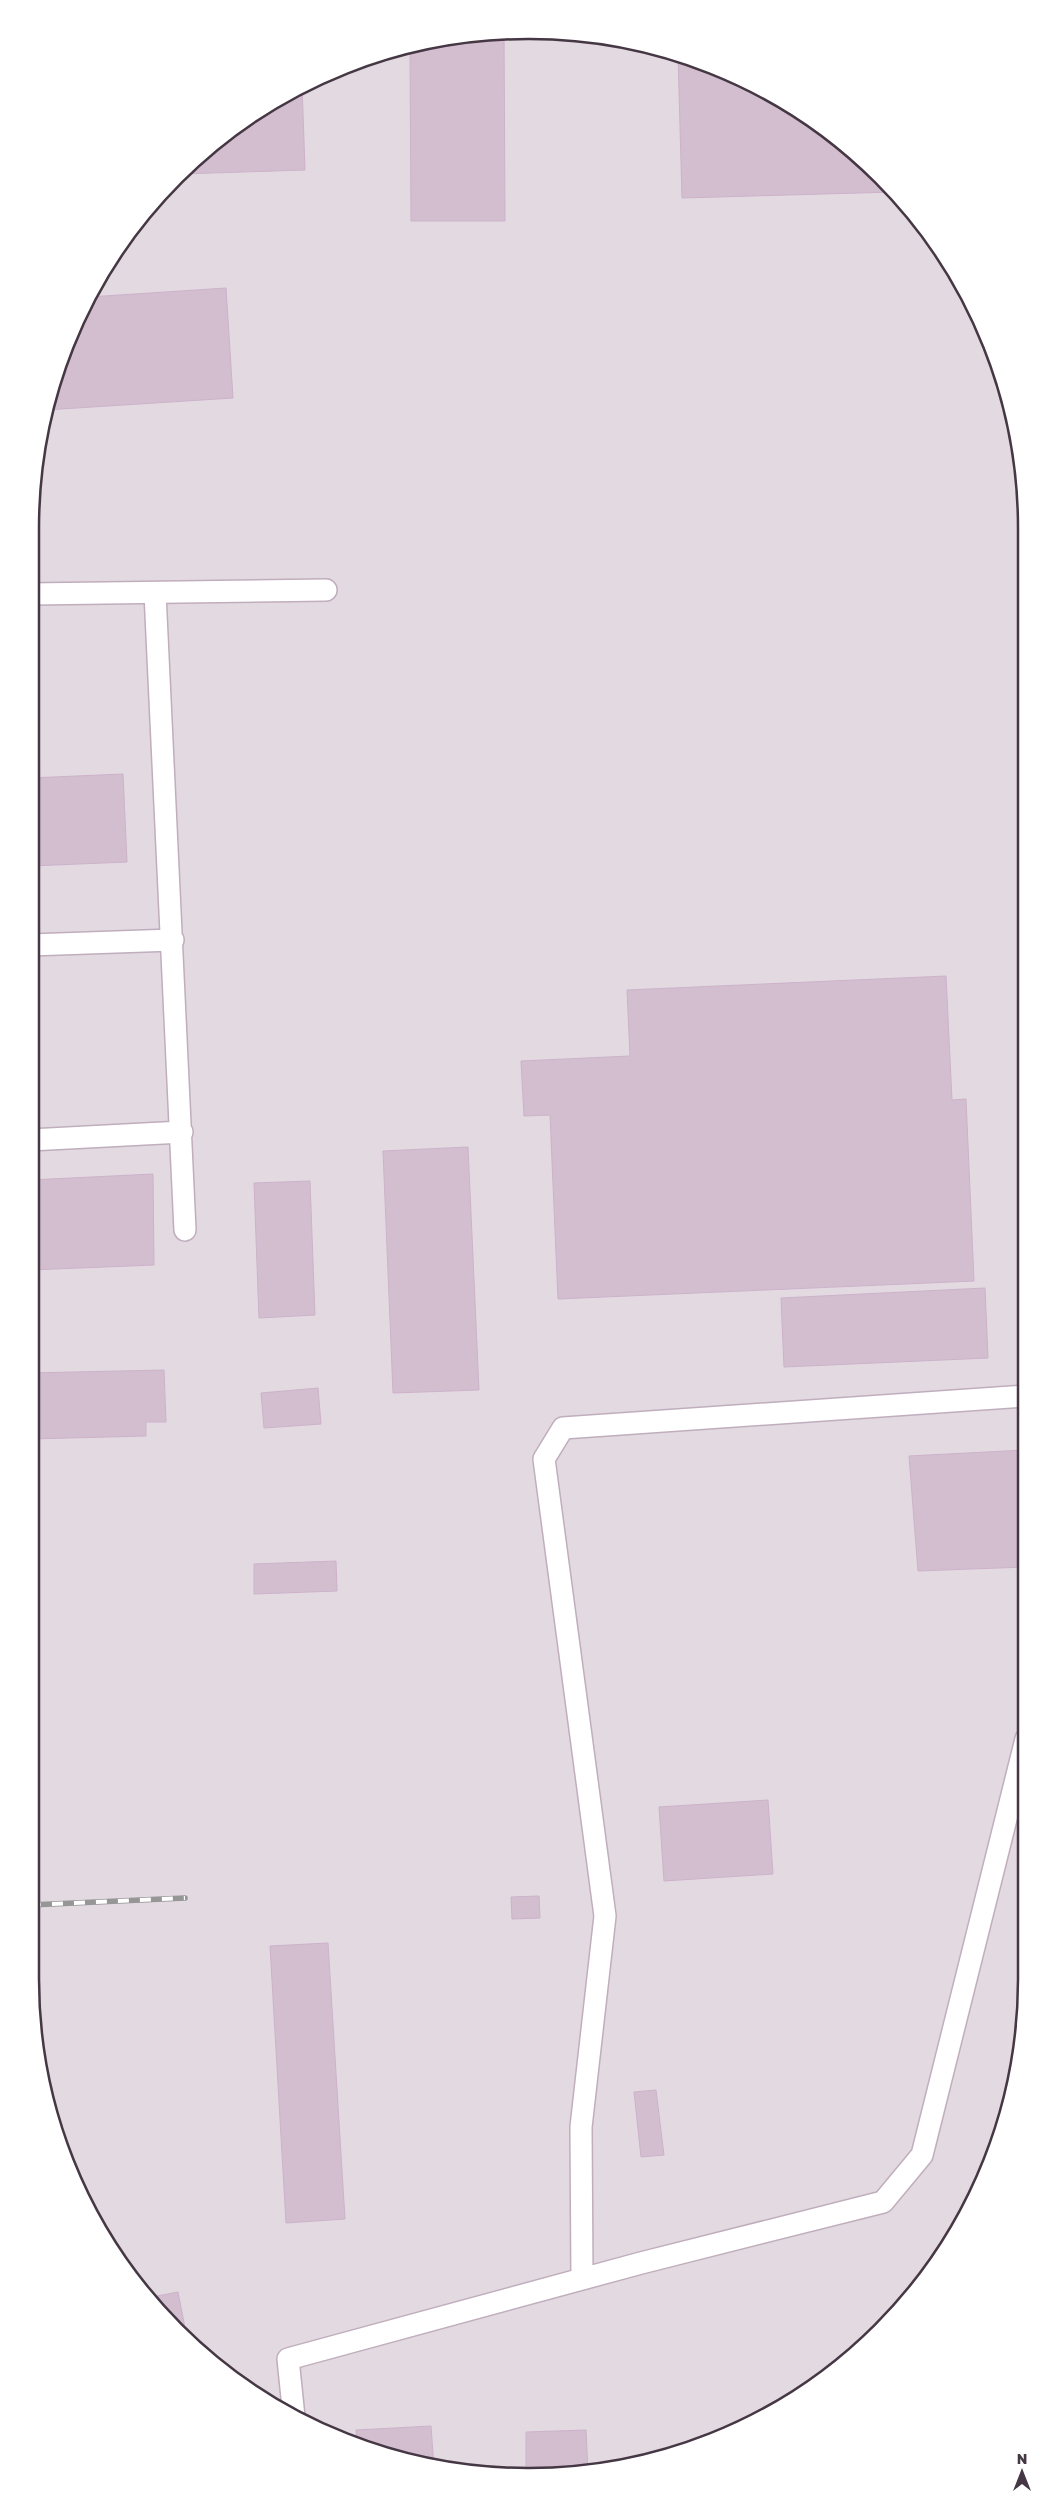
<svg xmlns="http://www.w3.org/2000/svg" width="1057" height="2507" viewBox="0 0 1057 2507" font-family="'Golos Text',sans-serif">
  <rect width="100%" height="100%" fill="#f2e8f0"/>
  <path fill="#e2d9e1" d="M496,31L594,34L689,57L806,114L903,200L976,308L1001,369L1023,463L1027,1978L1017,2075L1000,2139L960,2227L924,2282L857,2353L778,2410L689,2450L625,2467L528,2477L432,2467L368,2450L280,2410L225,2374L154,2307L97,2227L57,2139L40,2075L30,1979V528L40,432L57,368L97,279L154,200L225,133L308,81L400,47Z"/>
  <path fill="#d3bed0" stroke="#cdb2ca" d="M496,31H504L505,221H411L410,45Z
    M678,54L689,57L806,114L894,192L682,198Z
    M302,85L305,170L181,174L225,133Z
    M226,288L233,398L45,410L57,368L89,297Z
    M123,774L127,862L30,866V778Z
    M946,976L952,1100L966,1099L974,1281L558,1299L550,1115L524,1116L521,1061L630,1056L627,990Z
    M468,1147L479,1390L393,1393L383,1151Z
    M153,1174L154,1265L30,1270V1180Z
    M310,1181L315,1315L259,1318L254,1183Z
    M985,1288L988,1358L784,1367L781,1298Z
    M164,1370L166,1422H146V1436L30,1439V1373Z
    M318,1388L321,1424L264,1428L261,1393Z
    M1025,1450L1026,1567L918,1571L909,1456Z
    M336,1561L337,1591L254,1594V1564Z
    M768,1800L773,1874L664,1881L659,1807Z
    M539,1896L540,1918L512,1919L511,1897Z
    M328,1943L345,2219L286,2223L270,1946Z
    M656,2090L664,2155L641,2157L634,2092Z
    M178,2292L187,2338L147,2298Z
    M431,2426L434,2468L357,2445L356,2430Z
    M586,2430L588,2471L526,2477V2432Z"/>
  <g fill="none" stroke-linecap="round" stroke-linejoin="round">
    <g stroke="#c0aebd" stroke-width="24">
      <path id="service" d="M155,593L185,1230
        M30,594L326,590
        M30,945L173,940
        M30,1140L182,1132
        M582,2279L581,2127L605,1916L544,1459L563,1428L1025,1396
        M294,2417L288,2359L641,2263L883,2202L922,2155L1026,1739"/>
    </g>
    <use href="#service" stroke="#fff" stroke-width="21"/>
    <g stroke="#969696" stroke-width="5.5">
      <path id="rail" d="M30,1905L185,1898"/>
    </g>
    <use href="#rail" stroke="#fff" stroke-width="4" stroke-dasharray="11" stroke-linecap="butt"/>
  </g>
  <path d="M0 0H1057V2507H0ZM528 39H529A489 489 0 0 1 1018 528V1979A489 489 0 0 1 529 2468H528A489 489 0 0 1 39 1979V528A489 489 0 0 1 528 39Z" fill="#fff" fill-rule="evenodd"/>
  <path fill="none" stroke="#453743" stroke-width="2.5" d="M528 39H529A489 489 0 0 1 1018 528V1979A489 489 0 0 1 529 2468H528A489 489 0 0 1 39 1979V528A489 489 0 0 1 528 39Z"/>
  <g transform="translate(1022 2472)" stroke="#ffffff" stroke-width="4" paint-order="stroke">
  <path d="M0-4L9 19L0 12L-9 19Z" fill="#453743"/>
  <text y="-8" font-size="14" font-weight="bold" text-anchor="middle" fill="#453743">N</text>
  </g>
</svg>
